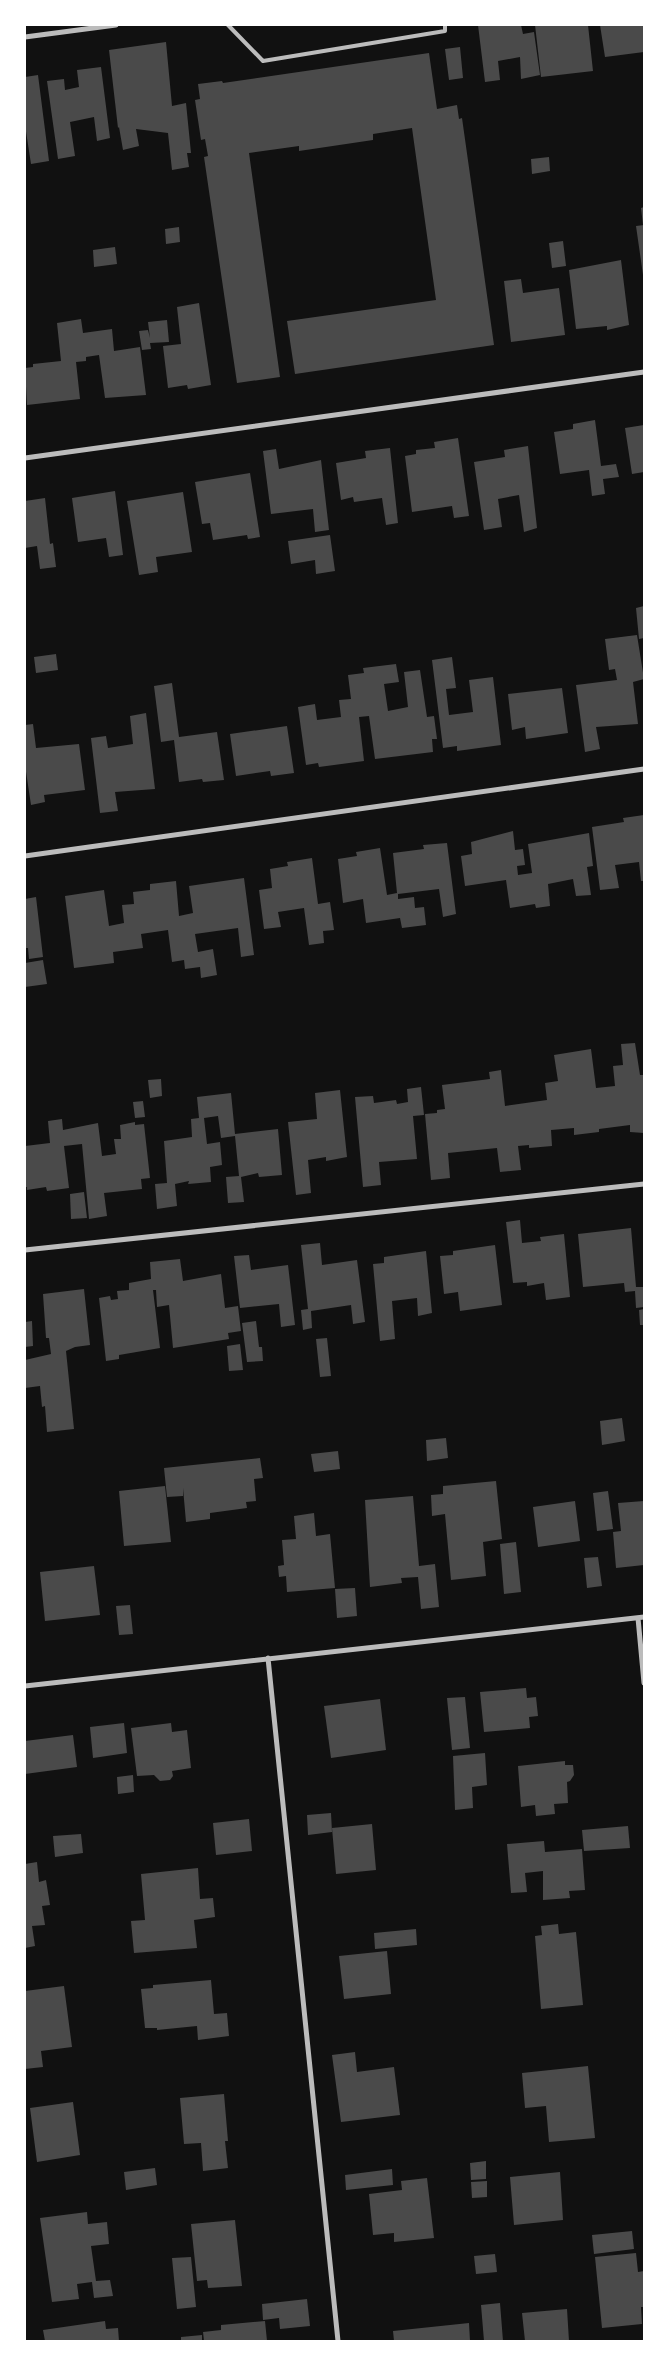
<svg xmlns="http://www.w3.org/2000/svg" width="669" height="2366" viewBox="0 0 669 2366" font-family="'Space Grotesk',sans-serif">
  <rect width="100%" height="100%" fill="#111"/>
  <path fill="#4a4a4a" d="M478,25H521L523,34L534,32L540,75L521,79L520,57L498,61L500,80L485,82Z
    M535,25H588L593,71L541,77Z
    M600,25H644V52L605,57Z
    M166,42L172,106L186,103L191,153H187L189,167L172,170L168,133L136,129L139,146L123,150L119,127L118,128L109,50Z
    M460,47L463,78L449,80L445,49Z
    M429,53L437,109L457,105L459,119L462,118L494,345L295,374L287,321L436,300L412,128L373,134V140L299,151V146L249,153L280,377L237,383L204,157L208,156L205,139L201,140L195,100L200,99L198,84L222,81L223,83Z
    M101,67L110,138L97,141L94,117L70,122L75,156L58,159L47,81L64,79L65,90L79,87L77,70Z
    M38,75L49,161L31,164L25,125V77Z
    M549,157L550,171L532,174L531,159Z
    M644,207V225H643L641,208Z
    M644,225V275H643L636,226Z
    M179,227L180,242L166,244L165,229Z
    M563,241L566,266L552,268L549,243Z
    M115,247L117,264L94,267L93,250Z
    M621,260L629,325L607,330V326L576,329L569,270Z
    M521,279L523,293L559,288L565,335L511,342L504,281Z
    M199,303L211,385L188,389L187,385L168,388L163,346L181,344L177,307Z
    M81,319L83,333L112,329L114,351L140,347L146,395L105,398L99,355L86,357V361L76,362L80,399L27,405L25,368L33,367V364L61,361L57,323Z
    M167,320L169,342L150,343L151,349L142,350L139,331L148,330L150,338L148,322Z
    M595,420L601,466L616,464L619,477L603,479L605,494L592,496L589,470L560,474L554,432L573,429V424Z
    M644,425V472L632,474L625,428Z
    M458,438L469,516L454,518L452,506L412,512L405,456L416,454V450L435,448L434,442Z
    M528,446L537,528L524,532L519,495L498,499L502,527L484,530L474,462L505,457L504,450Z
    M390,448L398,523L386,525L382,498L354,502L353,497L341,500L336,463L366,458L365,451Z
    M276,449L279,469L321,460L329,530L315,532L313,509L271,514L263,451Z
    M250,473L260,537L248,539L247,535L213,540L210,523L202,524L195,482Z
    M115,491L123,555L109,557L106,538L78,542L72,498Z
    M183,492L192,552L156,557L158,572L139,575L127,501Z
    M45,498L50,544L53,543L56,567L40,569L37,546L25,548V501Z
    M330,535L335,571L316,574L315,560L291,564L288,541Z
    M644,606V638L639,639L636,608Z
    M637,635L644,679L633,682L638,724L596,727L600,749L585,752L576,685L617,680L615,669L609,670L605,639Z
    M56,654L58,670L36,673L34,657Z
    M452,657L456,688L446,689L449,715L473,712L469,680L493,677L501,745L457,751V746L443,748L432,660Z
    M396,664L399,682L384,684L388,711L408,707L404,672L420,670L427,717L434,716L437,739H432L433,752L375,759L369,716L359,717L364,761L319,767L318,763L306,765L298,707L315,704L317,720L341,717L339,700L351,699L348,675L364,673L363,668Z
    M172,683L179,737L217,732L224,780L203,782L202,779L179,782L174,740L161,742L154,686Z
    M562,688L568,733L526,739L525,727L512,730L508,694Z
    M146,713L155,789L115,792L118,811L100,813L91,738L106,736L108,748L133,744L130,716Z
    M33,724L36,748L79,744L85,790L44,795L45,802L31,805L25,765V725Z
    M287,726L294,773L271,776L270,771L236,776L230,734Z
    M644,815V881H641L639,862L615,865L619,888L600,890L592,827L624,822L623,818Z
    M513,831L515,850L523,849L525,865L517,866L518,875L532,873L528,844L589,833L593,866L587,867L591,895L576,896L573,879L548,884L550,906L536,908L535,904L510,908L506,880L465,886L461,856L472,854L471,842Z
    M447,843L456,914L443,917L439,889L398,894V899L414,897L415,908L424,907L426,925L402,928L400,918L366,923L363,899L343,903L338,859L357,856L356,852L380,848L387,895L397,893L393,853L424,849L423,845Z
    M312,858L318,904L330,902L334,930L323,931L324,943L309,945L304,908L278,912L281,927L264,929L259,890L272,888L270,869L288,866L287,862Z
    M244,878L254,955L241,957L238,928L195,934L198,952L213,949L217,975L201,978L200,967L185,969L184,960L172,962L168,930L141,934L143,948L113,952L114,963L74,968L65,896L104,890L109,926L124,923L122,905L134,904L133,892L150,890V884L176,881L179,916L193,913L189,886Z
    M36,897L43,957L29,959L28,948H25V899Z
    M43,960L47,984L25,987V963Z
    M635,1043L640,1075H644V1133L630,1132V1125L599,1129V1132L574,1135V1128L551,1130L552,1146L529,1148V1145L518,1146L521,1170L500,1172L497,1148L448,1153L450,1178L431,1180L425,1114L437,1113V1110L445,1109L442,1085L490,1079L489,1072L501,1070L505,1106L547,1100L545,1083L558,1081L554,1055L591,1049L596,1088L615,1086L613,1066L623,1065L621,1044Z
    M161,1079L162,1096L150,1098L148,1080Z
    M421,1087L424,1115L413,1116L417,1159L379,1162L381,1185L363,1187L355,1097L373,1096L374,1103L396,1100L397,1104L408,1102L407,1089Z
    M340,1090L347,1157L326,1161V1157L308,1160L311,1193L296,1195L288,1122L317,1119L315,1093Z
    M231,1093L235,1134L278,1129L282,1175L259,1177L258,1173L241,1177L244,1202L228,1203L226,1177L239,1176L235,1136L221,1138L218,1116L204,1118L207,1144L220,1142L222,1165L210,1167L211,1182L188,1184L189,1181L175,1184L177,1206L157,1209L155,1184L167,1183L164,1141L192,1137L191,1119L199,1118L197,1097Z
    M143,1101L145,1117L135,1118L133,1102Z
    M62,1119L63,1130L98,1123L102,1156L116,1154L114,1139H121L120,1125L135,1122V1125L144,1124L150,1178L141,1179L142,1189L104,1193L107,1216L89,1219L82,1144L64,1146L69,1188L47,1191L46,1187L27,1190V1187H25V1146L50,1143L48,1121Z
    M84,1192L87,1218L71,1219L70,1194Z
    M520,1220L522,1243L541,1241L540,1237L564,1234L570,1297L546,1300L544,1283L527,1286V1282L513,1283L506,1222Z
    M631,1228L636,1287H644V1307L636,1308L635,1291L625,1292L624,1283L583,1287L578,1234Z
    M320,1243L322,1265L357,1260L365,1322L353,1324L351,1305L311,1311L312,1328L303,1330L301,1310L308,1309L301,1245Z
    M495,1245L502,1305L460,1311L458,1292L444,1294L440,1256L453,1255V1251Z
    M426,1251L432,1313L418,1316L417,1298L392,1301L395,1339L380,1341L373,1264L384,1263V1257Z
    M249,1255L251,1270L288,1265L295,1325L281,1327L279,1304L240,1308L234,1256Z
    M180,1259L183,1281L221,1274L225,1308L238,1306L241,1331L228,1333L229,1339L173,1348L169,1305L157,1307L156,1290H153L160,1348L119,1355V1359L106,1361L99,1298L110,1296L111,1300L118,1299L117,1291L129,1290V1283L151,1279L150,1262Z
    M84,1289L90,1345L75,1347L66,1351L74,1429L47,1432L45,1406L42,1407L40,1386L25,1388V1360L51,1354L49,1338H46L43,1294Z
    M644,1309V1325H640L639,1310Z
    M32,1321L33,1346L25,1347V1322Z
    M256,1321L259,1347H262L263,1361L247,1362L242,1323Z
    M327,1338L331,1376L320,1377L316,1339Z
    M240,1344L243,1370L229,1371L227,1346Z
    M622,1418L625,1441L602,1445L600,1421Z
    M446,1438L448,1458L427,1461L426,1440Z
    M338,1451L340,1469L314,1472L311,1454Z
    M260,1458L263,1478L254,1479L256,1501L246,1502L247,1508L210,1513V1519L186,1522L183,1488V1496L167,1497L164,1468Z
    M496,1481L502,1539L483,1542L486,1576L451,1580L445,1514L432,1516L431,1495L443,1494V1486Z
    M165,1486L171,1542L124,1546L119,1491Z
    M608,1491L613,1529L597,1531L593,1493Z
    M413,1496L419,1566L435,1564L439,1607L421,1609L418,1577L401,1578L402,1583L370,1587L365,1500Z
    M575,1501L580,1541L538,1547L533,1507Z
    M644,1501V1565L616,1568L613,1532L621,1531L618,1503Z
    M314,1513L316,1536L330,1534L335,1588L287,1592L286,1576L279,1577L278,1566L284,1565L282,1540L296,1539L294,1516Z
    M516,1542L521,1592L504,1594L500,1544Z
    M598,1557L602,1586L587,1588L584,1558Z
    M94,1566L100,1615L45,1621L40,1572Z
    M355,1588L357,1616L337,1618L335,1589Z
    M130,1605L133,1634L119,1635L116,1606Z
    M526,1688L527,1698L536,1697L538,1716L529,1717L530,1728L484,1732L480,1692Z
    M465,1697L470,1748L452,1750L447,1698Z
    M380,1699L386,1750L331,1758L324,1706Z
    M124,1723L127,1753L93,1758L90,1727Z
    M171,1723L172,1732L187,1730L191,1768L172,1771L173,1776L170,1780L160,1781L154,1775L137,1776L131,1728Z
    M73,1735L77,1767L25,1774V1741Z
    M485,1753L487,1785L472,1787L473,1808L455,1810L453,1756Z
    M565,1761V1765H573L574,1775L570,1781L567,1782L568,1803L554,1804L555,1814L536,1816L535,1805L521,1807L518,1766Z
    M133,1775L134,1792L118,1794L117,1777Z
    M331,1813L332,1832L308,1835L307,1815Z
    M249,1819L252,1851L216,1855L213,1823Z
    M372,1824L376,1870L336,1874L332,1828Z
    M628,1826L630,1848L584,1851L582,1830Z
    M81,1834L83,1853L55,1857L53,1836Z
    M544,1841L545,1852L582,1849L585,1890L569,1891L570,1898L543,1900V1871L525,1873L527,1892L511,1893L507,1844Z
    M37,1862L39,1882L46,1880L50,1905L42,1906L45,1925L32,1926L35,1946L25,1948V1864Z
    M198,1868L200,1899L213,1898L215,1917L194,1920L197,1948L134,1953L131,1921L145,1920L141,1874Z
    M558,1924L559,1934L576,1932L583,2005L541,2009L535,1936L542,1935L541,1926Z
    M416,1929L417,1945L375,1949L374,1933Z
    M387,1951L391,1994L344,1999L339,1956Z
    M211,1980L214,2014L227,2013L229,2036L198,2040L197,2026L157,2030V2028H145L141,1989L153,1988V1985Z
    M64,1986L72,2047L41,2051L43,2067L25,2069V1991Z
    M355,2052L357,2072L394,2067L400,2115L341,2122L332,2055Z
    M588,2066L595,2138L549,2142L546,2106L525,2108L522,2073Z
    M224,2094L228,2141H225L228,2168L203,2171L201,2143L184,2144L180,2098Z
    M73,2102L80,2155L37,2162L30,2108Z
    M486,2161V2179L471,2180L470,2163Z
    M155,2168L157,2185L126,2190L124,2172Z
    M392,2169L393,2185L346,2190L345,2175Z
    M560,2172L563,2220L514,2225L510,2177Z
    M427,2178L434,2238L394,2242V2233L373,2235L369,2194L402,2190L401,2181Z
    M487,2181V2197L472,2198L471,2182Z
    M87,2212L88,2224L107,2222L109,2244L91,2246L96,2281L110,2280L113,2296L94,2298L92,2282L77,2284L79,2299L52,2302L40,2218Z
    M235,2220L242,2286L208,2288L207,2280L197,2281L191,2224Z
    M632,2231L634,2249L594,2254L592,2235Z
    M636,2253L638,2272L644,2271V2307H641L642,2324L602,2328L595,2257Z
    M495,2254L497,2272L476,2274L474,2256Z
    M191,2257L196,2307L177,2309L172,2258Z
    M307,2299L310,2326L280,2329L279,2318L263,2320L262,2304Z
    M500,2303L503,2341H484L481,2305Z
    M567,2309L569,2341H525L522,2313Z
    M105,2321L106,2329L118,2328L119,2341H45L43,2330Z
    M265,2321L267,2341H204L203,2332L221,2330V2325Z
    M469,2323L470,2341H394L393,2331Z
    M202,2335V2341H181V2337Z"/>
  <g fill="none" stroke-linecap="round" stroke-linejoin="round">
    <path stroke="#bcbcbc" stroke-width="4" d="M228,25L263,61L445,31V25"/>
    <path stroke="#bcbcbc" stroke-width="5" d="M25,37L116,25
      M25,458L644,372
      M25,856L644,769
      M25,1250L644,1184
      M638,1618L644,1683
      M268,1658L338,2341
      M25,1686L644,1617"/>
  </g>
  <rect width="669" height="2366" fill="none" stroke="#ffffff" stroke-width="52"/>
</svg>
